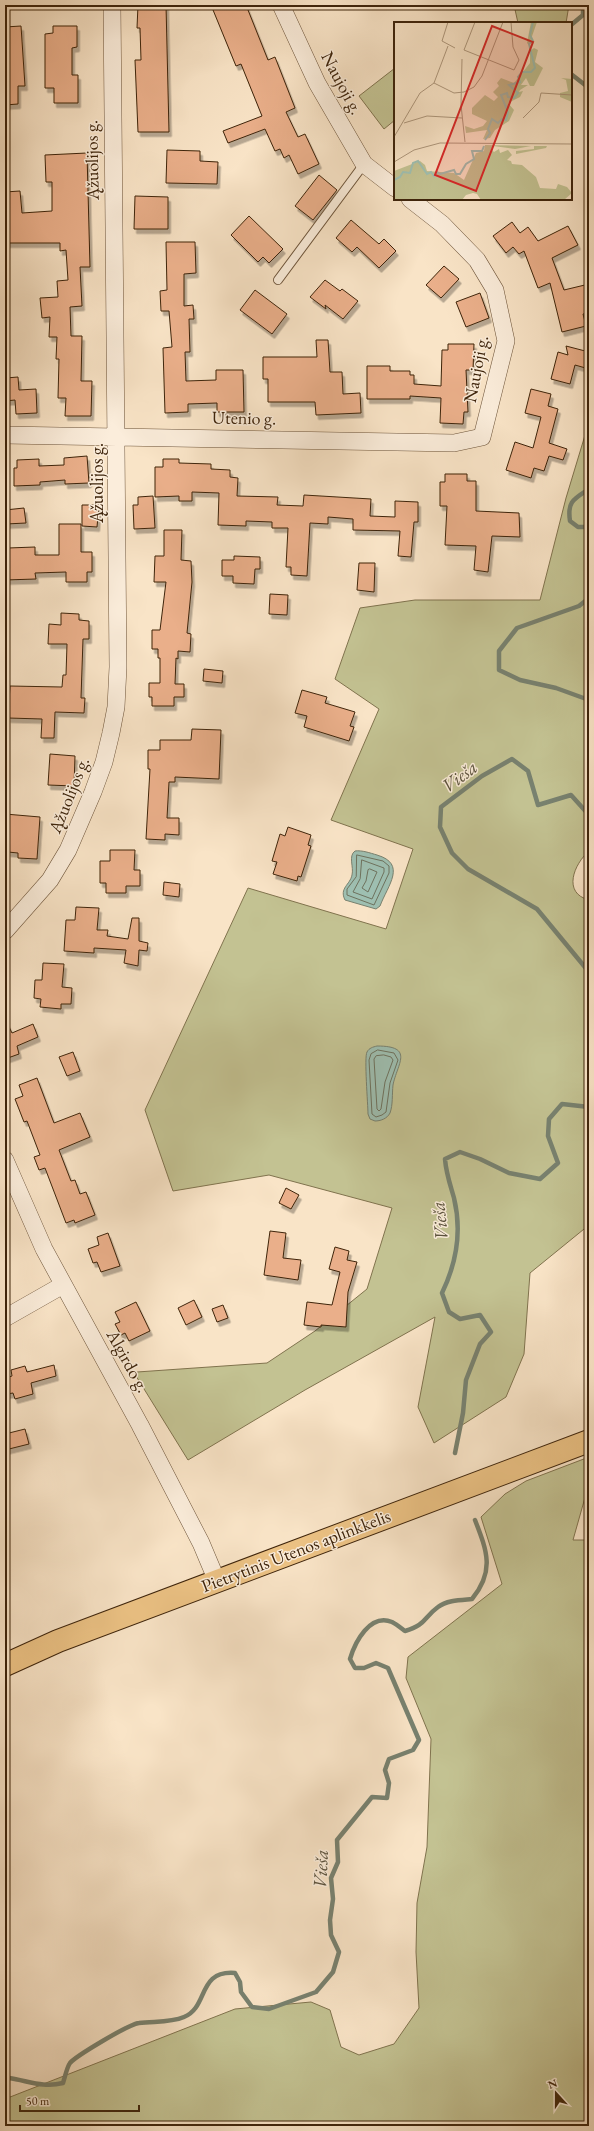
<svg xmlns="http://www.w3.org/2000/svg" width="594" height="2131" viewBox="0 0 594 2131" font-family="'EB Garamond',serif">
  <defs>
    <filter id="shadow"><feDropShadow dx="2.5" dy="4.5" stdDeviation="0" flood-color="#0004"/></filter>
  </defs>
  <rect width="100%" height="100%" fill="#f9e4c7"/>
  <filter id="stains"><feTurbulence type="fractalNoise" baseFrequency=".005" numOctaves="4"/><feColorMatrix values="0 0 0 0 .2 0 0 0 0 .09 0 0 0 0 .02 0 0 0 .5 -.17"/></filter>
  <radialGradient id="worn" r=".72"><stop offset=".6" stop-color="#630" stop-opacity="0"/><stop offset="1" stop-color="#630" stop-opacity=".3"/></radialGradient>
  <path fill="#c3c292" stroke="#80734e" d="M514,5H569L566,23H518Z
    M395,68V120L384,129L359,96Z
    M589,422V851C574,864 562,893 589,900V1225L530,1273L524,1354L506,1397L434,1443L418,1407L435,1317L305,1390L188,1460L136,1376L137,1372L267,1363L315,1331L367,1289L392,1208L269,1175L173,1191L145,1110L248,888L386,929L413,849L331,820L379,709L335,679L360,608L415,600H540L566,498Z
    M589,1457V1493L586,1494L573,1540H589V2126H5V2099L235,2009L311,2002L330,2010L341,2047L359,2055L394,2044L419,2008L416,1952L417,1903L427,1847L431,1739L406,1678L408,1657L502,1584L481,1517L505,1494L526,1481Z"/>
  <path fill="#9ebfb1" stroke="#78816f" d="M355,851C362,850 370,853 377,855C407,864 388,885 380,906L376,909L345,900C339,888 350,885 352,875C354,867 348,856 355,851Z
    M377,1046C415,1046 397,1064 393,1085C392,1094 393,1105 390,1113C387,1119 380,1121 375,1121L370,1119L368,1114C368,1105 364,1057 367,1052C369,1048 373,1047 377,1046Z"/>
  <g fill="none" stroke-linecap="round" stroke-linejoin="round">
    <path stroke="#6e725e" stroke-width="1" d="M357,855L383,861L389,866V873L374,905L347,895V889L356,877Z
      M362,860L384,868V872L372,899L353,892L360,879Z
      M370,869L377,872L368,892L362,888L366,881L368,870Z
      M378,1050L394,1053L398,1060L390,1083L386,1112L382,1115L376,1117L372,1114L369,1060L371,1054Z
      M384,1055L391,1057L393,1060L385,1082L381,1109L379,1111L377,1109L374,1059L376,1056Z"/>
    <path stroke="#78816f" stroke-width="4.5" d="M571,25L583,15V5
      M571,74L589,88
      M589,489C574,499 567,501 570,521L578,527H589
      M589,598L579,606L517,628L499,651V670L520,680L556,688L589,700
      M589,815L571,795L538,805L528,771L512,759L482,776L441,807L440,827L452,853L468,869L537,909L589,972
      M455,1453L463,1413L466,1380L480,1344L491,1332L480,1315L460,1319L449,1312L442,1293C457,1262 462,1231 454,1198C450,1184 446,1173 445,1159L460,1152L480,1159L509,1173L540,1179L558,1163L548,1136L549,1119L562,1104L589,1107
      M5,2083L9,2078C29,2081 43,2088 63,2083C65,2077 67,2067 70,2063C76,2056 129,2024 139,2023C154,2021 170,2023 184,2017C209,2007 197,1970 235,1973L240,1982L241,1992L252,2007L269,2009L316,1992L333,1972L339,1952L331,1935L330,1920L333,1899L331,1878L338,1862L337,1840L372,1797L387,1798L389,1783L385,1770L389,1759L413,1750L419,1740L388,1668L376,1663L364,1668H355L350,1659C355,1642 370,1613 392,1622C396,1624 401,1628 405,1631C426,1625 423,1618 438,1607C447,1600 461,1600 472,1599C495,1571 487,1551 475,1520"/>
  </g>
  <path fill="#eaaf8a" stroke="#3e240b" filter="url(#shadow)" d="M138,5H166L169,132H138L135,60H141L140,28H137Z
    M211,5H246L268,60L275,57L295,108L286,112L298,137L305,134L319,164L298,174L289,155L284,158L280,149L275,151L265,129L228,143L223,131L262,116L241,64L236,66Z
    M21,26L25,86H18V104L5,105V27Z
    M53,26H77V47L72,48V75H78V103H54V88H45V34L53,33Z
    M167,150L200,151V161L218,162L217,184L166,183Z
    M87,153L90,267H80L82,306L70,307L71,336H82L81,381H92L91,416H65L66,398H58L59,359H56L57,337H49L50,317L42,318L40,298L58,297L57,281L68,280L66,250L60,251V243H5V192L20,191L22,213L52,211V182H46L45,155Z
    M319,175L337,190L313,220L295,206Z
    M135,196L168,197V229H134Z
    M249,216L283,249L269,263L263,257L258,262L231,235Z
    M351,220L379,244L384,239L396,251L379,268L357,247L352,252L336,238Z
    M512,222L520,233L528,227L538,241L568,226L578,245L552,258L564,290L589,284V313L583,314L586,326L562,332L550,283L538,288L524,251L519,254L513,247L506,253L493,236Z
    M166,242H195L196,273L184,274V306L193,305L194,319H189L190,352H185L186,381L216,380V370H243L244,412H217V403L188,404V412L165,413L163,348L172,347L169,311H161L160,291L167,290Z
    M444,266L459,279L441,298L426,285Z
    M325,280L340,291L342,289L358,301L343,319L325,305L326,309L310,297Z
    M255,290L287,314L272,334L240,310Z
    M480,293L489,318L466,327L456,302Z
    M316,340H328L330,372H342L343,394L360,393L361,413L316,415L315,402H268V379H263V357H317Z
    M448,344H474L473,370H466L468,412H464L463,424L440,423L441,398L410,396V399H367V366H390V371H410V375H414V384L441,386L442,350H448Z
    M566,346L589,352V369L575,365L570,384L551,379L558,352L568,355Z
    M18,377L19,390L36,389L37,413L16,414L15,400L5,401L6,378Z
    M531,389L551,394L548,406L558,409L549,443L567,449L563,460L549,456L544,471L534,468L531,478L506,470L515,442L533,448L541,417L525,413Z
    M87,456L89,483L65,484V480L40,482V485L14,486V468H17V460L39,459V466L64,465V458Z
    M163,459H179V463L211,464V469L230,470V477L238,478L237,496L278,497L277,505L303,506L304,495L371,499L370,516L395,517V501L418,502V522H414L411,557L398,556L400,531L353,530V519L328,517V524L310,523L307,576L291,575V567H286L288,528H272V522L246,521V526L218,525L219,493L192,492V501H179V496L155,497V467H163Z
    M445,474H467V481H476V511L519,513L520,537L492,536L488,572L474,570L476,546L445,545L447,506H440V482H445Z
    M153,496L155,528L134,529L133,505H138V497Z
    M82,505H99L97,527L82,526Z
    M24,508L26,523L6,524L5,510Z
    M59,524H81V552H92V572H87V582H66V572L35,573L36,579L5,580V556H8V548L35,547V555H59Z
    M164,530H182L181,560L191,561L192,582L187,633L191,634L190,652L178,651V659L176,658L175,684H184V697H174V706H152V697H149V683H160V658H158V649H152V630H160L166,582H154L155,556H164Z
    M234,556L260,557V569H255L254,584L233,583V576H222V560H234Z
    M359,563H375L374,592L357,590Z
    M270,594L288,595L287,615L269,614Z
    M61,613L79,614V620L89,621V639H83L81,698H85L84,713L55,712L54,738H41L42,719L8,718L10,686L62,687L63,675H66L67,644H48L49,624L61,625Z
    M204,669L223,671L222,683L203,681Z
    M302,690L327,697L325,703L355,712L350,726L354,727L349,741L304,727L307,716L295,713Z
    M192,729L221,730L219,779L175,777V782H169L167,818H179V835L165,834V840L146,839L150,769H148V750H160V740H191Z
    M50,754L75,756L74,786L48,785Z
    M5,814L40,817L37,859L18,858V853L8,852L9,841H5Z
    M288,827L311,835L308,845L311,846L301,877L298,876L297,881L273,874L277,862L272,861L280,834L285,836Z
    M110,850H135L134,870H140V886H126V893H106V883H100V861H110Z
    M164,882L180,884L179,897L163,895Z
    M76,907L99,908L97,930H108L107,936L128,939L132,918H139V941L148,943L147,951L139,950L138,966L124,963L126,950L94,948V953L64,951L66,920H75Z
    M43,963L64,964L62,987L72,988L71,1004H61V1009L40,1007L41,999L34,998L35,980H42Z
    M5,1019L12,1033L33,1024L38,1037L17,1046L19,1054L5,1059Z
    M73,1052L80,1071L67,1076L59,1057Z
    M37,1078L54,1123L80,1113L90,1137L59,1150L71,1181L75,1180L80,1194L86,1192L95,1215L75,1223L74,1220L66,1223L45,1168L39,1170L34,1157L40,1155L27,1121L24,1122L15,1099L23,1096L19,1085Z
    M286,1188L299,1195L291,1209L279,1203Z
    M270,1231L286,1233L283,1258L301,1260L298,1280L264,1275Z
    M108,1233L120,1266L101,1272L97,1262L93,1263L88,1249L99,1245L97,1237Z
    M335,1247L349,1251L347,1260L357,1262L348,1292L346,1327L321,1325V1327L304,1325L307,1302L332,1305L340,1272L329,1269Z
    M194,1300L202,1317L186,1325L178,1308Z
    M136,1302L150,1331L129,1341L125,1333L121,1335L115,1324L120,1322L115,1312Z
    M223,1305L228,1318L217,1322L212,1309Z
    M54,1365L56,1376L31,1383L33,1394L15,1399L13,1393L7,1394L5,1378L12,1376L11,1370L25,1366L27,1372Z
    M25,1429L29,1444L5,1450V1434Z"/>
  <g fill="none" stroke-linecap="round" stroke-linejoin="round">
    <g stroke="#6d543a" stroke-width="10">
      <path id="service" d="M278,280L364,164"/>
    </g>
    <g stroke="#6d543a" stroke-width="18">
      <path id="minor" d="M281,5L317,83L364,164L395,188
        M5,435L454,443L482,437L506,341L495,290L477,260L442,224L410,199
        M5,931L50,880L68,850L93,792L104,762L111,733L116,707L118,667L112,5
        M5,1160L44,1249L140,1425L201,1543L217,1581
        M5,1318L63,1285"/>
    </g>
    <g stroke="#3e240b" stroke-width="24">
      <path id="trunk" d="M5,1665L58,1641L589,1441"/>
    </g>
    <use href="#service" stroke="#fbeddb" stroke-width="8"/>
    <use href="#minor" stroke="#fbeddb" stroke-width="17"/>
    <use href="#trunk" stroke="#ecc284" stroke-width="22"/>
  </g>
  <g text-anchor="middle" stroke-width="3" stroke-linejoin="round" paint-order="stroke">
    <g font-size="18" fill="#3e240b" stroke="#fbeddb">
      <text transform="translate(342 83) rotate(62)" y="6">Naujoji g.</text>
      <text transform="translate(92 160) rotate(-91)" y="6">Ąžuolijos g.</text>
      <text transform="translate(476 369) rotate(-79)" y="6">Naujoji g.</text>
      <text transform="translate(244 418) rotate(1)" y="6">Utenio g.</text>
      <text transform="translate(97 483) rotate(-90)" y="6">Ąžuolijos g.</text>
      <text transform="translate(69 795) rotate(-68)" y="6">Ąžuolijos g.</text>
      <text transform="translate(128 1361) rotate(61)" y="6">Algirdo g.</text>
      <text transform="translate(296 1551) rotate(-21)" y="6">Pietrytinis Utenos aplinkkelis</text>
    </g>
    <g font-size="19" font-style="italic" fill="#5b523d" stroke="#fbeddb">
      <text transform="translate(459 776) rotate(-37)" y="7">Vieša</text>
      <text transform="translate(439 1221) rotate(-96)" y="7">Vieša</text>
      <text transform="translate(320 1869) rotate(-87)" y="7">Vieša</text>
    </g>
  </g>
  <g transform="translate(394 22)">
    <rect width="178" height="178" fill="#f9e4c7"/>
    <path d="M137,0H143L135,23L133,21ZM140,26L144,28L141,40L149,46L140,64H136L132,56L127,63H134L126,68L125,70L129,69L126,75L114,81L120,88L115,99L101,108L96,116L89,117L93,108L72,111L71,104L80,107L89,104L93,99L78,92V86L91,73L100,79L104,75L99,70L105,64L103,61L107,56L120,61L136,41V29ZM167,56L178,57V80L166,75V71L174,69L172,58ZM91,123L137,124L121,127L99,124L97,127L100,130L105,127L106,131L114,128L118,133L113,138L117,139L118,142L128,143L142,155L146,166L162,167L164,162L173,165L178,171L170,178H87L83,172L79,171L72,173L68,178H0V149L26,139L31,143L33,149L60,151L70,158L82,131L90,129ZM140,124H153L152,126L122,132V129L140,127Z" fill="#c3c292"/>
    <path fill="none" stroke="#9ebfb1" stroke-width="2" d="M91,118L96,111L94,107L98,97L104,101L108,97L112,98L114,90L107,73L113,71L114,75L120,76L124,71L115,63L126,60L124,55L128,50H137L141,46L135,22L139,19L136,13L139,0M0,158L6,155L9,150L16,151L19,141L24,139L33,152L37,150L40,154L43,150L46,152L60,148L62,152H66L72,142L80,137L78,129H88L90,124"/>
    <path fill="none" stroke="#ae977c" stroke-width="1" d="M54,0L48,19L61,26M81,0L70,28L120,48L125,38L119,25L117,0M68,37L67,83L71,120M40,61L60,71L70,70L80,65L88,54L109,0M129,96L145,80L147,71L178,73M10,101L33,94L68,96M0,115L26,71L40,61L54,24M0,140L20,128L46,121L178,122"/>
    <path fill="#d62828" fill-opacity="0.15" stroke="#d62828" stroke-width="2" d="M98,4L139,20L82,169L41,153Z"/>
    <rect width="178" height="178" fill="none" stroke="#3e240b" stroke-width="2"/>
  </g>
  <rect width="594" height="2131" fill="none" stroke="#f9e4c7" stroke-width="20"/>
  <rect x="6" y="6" width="582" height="2119" fill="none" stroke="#3e240b" stroke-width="2"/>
  <rect x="10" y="10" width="574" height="2111" fill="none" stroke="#3e240b"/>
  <g transform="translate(556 2093) rotate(339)" stroke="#fbeddb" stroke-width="3" paint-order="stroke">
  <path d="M0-3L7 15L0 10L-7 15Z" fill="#3e240b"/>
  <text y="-6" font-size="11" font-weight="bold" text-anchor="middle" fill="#3e240b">N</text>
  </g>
  <path d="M20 2105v6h119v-6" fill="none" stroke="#3e240b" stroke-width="2"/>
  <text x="26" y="2105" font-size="12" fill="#3e240b" stroke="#fbeddb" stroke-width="3" paint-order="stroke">50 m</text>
  <rect width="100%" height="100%" filter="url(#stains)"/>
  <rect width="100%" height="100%" fill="url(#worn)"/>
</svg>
